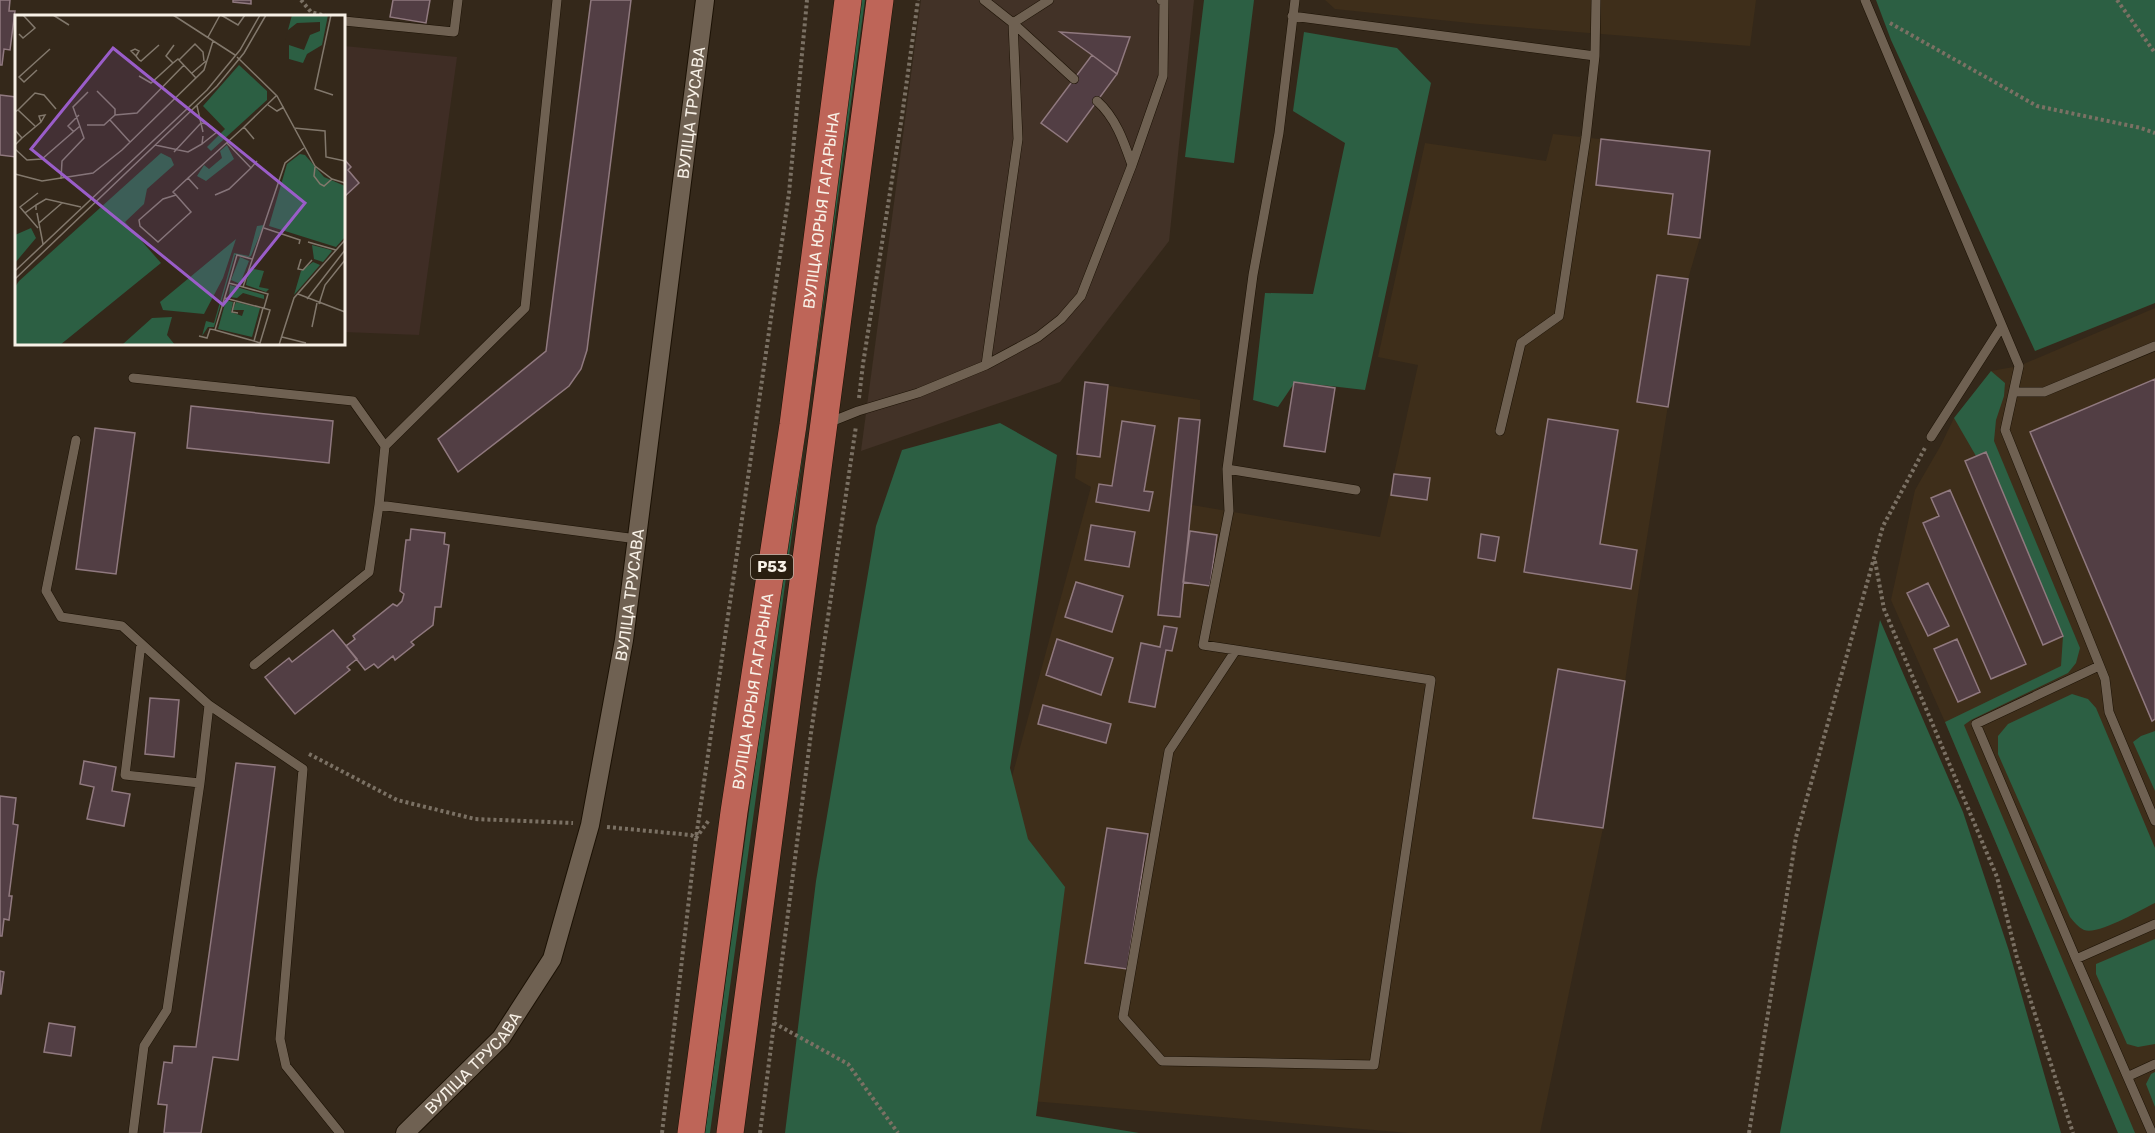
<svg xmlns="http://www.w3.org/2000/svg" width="2155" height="1133" viewBox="0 0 2155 1133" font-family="Rubik,sans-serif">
  <rect width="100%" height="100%" fill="#34281a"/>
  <path fill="#423227" d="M921,0H1194L1169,241L1060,382L861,451Z"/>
  <path fill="#3e2e1a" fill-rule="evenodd" d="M1325,0H1756L1750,46L1479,24L1335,9Z
    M1553,134L1710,151L1700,238L1688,279L1639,588L1603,828L1540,1133H1409L926,1092L1091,487L1075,478L1085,382L1200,400V420L1192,505L1380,537L1418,365L1378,357L1425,143L1546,161ZM1161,647L1167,650L1156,700Z
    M2155,308V1133H2118L1945,722L1891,600L1915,490L1941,445L1954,418L1991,371L2019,366Z"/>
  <path fill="#3f2d25" d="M344,46L457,57L419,335L344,332Z"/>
  <path fill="#2c5f43" d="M860,0H865L710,1133H705Z
    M1204,0H1254L1234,163L1185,157Z
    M1876,0H2155V303L2035,351L1891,40Z
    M1304,32L1397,48L1431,83L1365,390L1295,382L1278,407L1253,400L1265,293L1313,294L1345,143L1293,111Z
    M1991,371L2005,383L2004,396L1996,420L1994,441L2080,648L2076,663L2068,673L1971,720L1964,725L2135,1133H2118L1945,722L2061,666L2063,636L1986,453L1976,456L1954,418Z
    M1000,423L1057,455L1010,768L1028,839L1065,887L1036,1116L1139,1133H785L816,881L876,526L902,450Z
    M1880,620L1963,812L2009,951L2061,1133H1780Z
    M2072,694L2088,699L2096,708L2155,848V903C2140,910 2099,935 2084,930C2078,927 2074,922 2070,917L1998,754V736L2008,724Z
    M2155,731V791L2133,742L2141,736Z
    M2155,939V1044L2138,1047L2127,1044L2096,974V964Z
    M2155,1072V1107L2146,1084L2151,1074Z"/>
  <path fill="#523e44" stroke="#90797f" stroke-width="1.5" d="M0,0H10L9,11H15L10,50L4,49L2,65H0Z
    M233,0H251V4L233,2Z
    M393,0H430L426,23L390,17Z
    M591,0H631L587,350L581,369L569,386L458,472L438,439L546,351Z
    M1060,32L1130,37L1117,74L1092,55Z
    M1092,55L1117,74L1067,142L1041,123Z
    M0,95L16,97V157L0,155Z
    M1601,139L1710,151L1700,238L1668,234L1673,194L1596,185Z
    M344,159L351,167L348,170L359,183L344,197Z
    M1657,275L1688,279L1668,407L1637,402Z
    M2155,379V719L2152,721L2030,432Z
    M1085,382L1108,385L1100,457L1077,454Z
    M1294,382L1335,388L1325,452L1284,446Z
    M191,406L333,421L329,463L187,448Z
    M1179,418L1200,420L1180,617L1158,615Z
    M1548,419L1618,430L1600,544L1637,550L1631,589L1524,572Z
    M1122,421L1155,426L1144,491L1153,492L1149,511L1096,502L1099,484L1112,486Z
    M95,428L135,433L116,574L76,569Z
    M1986,452L2063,636L2043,645L1965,461Z
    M1394,474L1430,478L1427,500L1391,495Z
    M1950,490L2026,664L1991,679L1923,523L1939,516L1931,498Z
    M1091,525L1135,532L1129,567L1085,560Z
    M411,529L445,533L444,544L449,545L441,607H435L433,625L411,642L414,645L395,660L393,656L378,668L374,664L365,670L346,646L355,639L353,636L393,604L397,606L402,601L404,594L400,591L406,540H410Z
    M1190,531L1217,535L1210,586L1183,582Z
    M1481,534L1499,537L1495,561L1478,558Z
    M1076,582L1123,596L1112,632L1065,617Z
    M1928,583L1949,626L1928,636L1907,593Z
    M1164,626L1177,628L1172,651L1166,650L1155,707L1129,702L1141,643L1160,647Z
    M333,630L357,659L347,667L350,670L295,714L265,677L289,658L292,662Z
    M1057,639L1113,658L1101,695L1046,675Z
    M1957,639L1980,692L1958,702L1934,649Z
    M1558,669L1625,681L1603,828L1533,818Z
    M150,698L179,700L174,757L145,754Z
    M1043,705L1111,724L1106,743L1038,724Z
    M84,761L116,767L112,791L130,794L124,826L87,819L94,787L80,784Z
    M236,763L275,767L238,1060L213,1057L201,1133H164L167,1105L158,1104L164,1062L172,1063L174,1046L196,1047Z
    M0,796L16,798L13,824L18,825L9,896H12L9,920L4,919L2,936H0Z
    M1107,828L1148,834L1127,969L1085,963Z
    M0,971L4,972L1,994H0Z
    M49,1023L75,1027L71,1056L44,1052Z"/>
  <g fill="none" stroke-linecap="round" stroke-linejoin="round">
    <g stroke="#1b1104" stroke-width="10">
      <path id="service" d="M984,0L1013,23L1074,79
        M1295,0L1279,133L1253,275L1227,469L1356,490
        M1865,0L2019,366L2005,430L2105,679L2109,712L2155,821
        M1292,16L1595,56L1596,0
        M344,21L454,32L458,0
        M1132,165L1163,76L1164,0H1161
        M986,365L1018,139L1013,23L1049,0
        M133,378L353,401L385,446L379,505L369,572L254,665
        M2014,392H2044L2155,346
        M828,423L858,411L918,393L986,365L1038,337L1061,319L1081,296L1132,165C1124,142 1116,118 1097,101
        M1500,431L1521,343L1559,316L1586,137L1595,56
        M1931,437L2002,326
        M76,440L46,591L61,617L122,626L209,705L303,769L280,1039L286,1066L340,1133
        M385,446L525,308L557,0
        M1227,469L1229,511L1203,645L1236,650L1431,680L1374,1065L1162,1061L1123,1017L1169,751L1236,650
        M379,505L637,539
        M141,644L125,775L200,783
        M2076,959L1976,724L2099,666
        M2129,1076L2155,1064
        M133,1133L144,1046L167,1010L200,783L209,705
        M2152,1133L2076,959L2155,924"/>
    </g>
    <g stroke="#1b1104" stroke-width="20">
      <g id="minor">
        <path id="s1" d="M405,1133L501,1038L552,959L590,825L624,640L705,0"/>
      </g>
    </g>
    <g stroke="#1b1104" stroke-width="28">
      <g id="primary">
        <path id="s2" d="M691,1133L734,812L793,425L848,0"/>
        <path d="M730,1133L880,0"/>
      </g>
    </g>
    <path stroke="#7b7164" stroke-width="4" stroke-dasharray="3 3" stroke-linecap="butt" d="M301,0L311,12L326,16
      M2117,0L2155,53
      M1890,23L2037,106L2141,128L2155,133
      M859,398L863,364L902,116L918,0
      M1875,561L1884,609L1997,877L2017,958L2073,1133
      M309,754L397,800L475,819L573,823
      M607,827L691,835L696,838L709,820
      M774,1023L848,1064L898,1133
      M662,1133L696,838L789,193L807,0
      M760,1133L811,733L856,426
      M1749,1133L1796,837L1883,526L1926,446"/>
    <use href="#service" stroke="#6f6152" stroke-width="9"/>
    <use href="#minor" stroke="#6f6152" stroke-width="18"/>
    <use href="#primary" stroke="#be6558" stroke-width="27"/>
  </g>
  <g text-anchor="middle" stroke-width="5" stroke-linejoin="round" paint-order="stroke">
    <rect fill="#2a1e10" stroke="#bab2a6" stroke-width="1.5" x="751" y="555" width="42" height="24" rx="4.5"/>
    <g font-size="15" font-weight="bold" fill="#f8f1e7">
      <text x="772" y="572">Р53</text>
    </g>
    <g font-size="16" fill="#f8f1e7" stroke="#2a1e10">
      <text dy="6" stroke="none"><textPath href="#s1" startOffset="1088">ВУЛІЦА ТРУСАВА</textPath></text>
      <text dy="6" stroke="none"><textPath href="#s2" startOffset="932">ВУЛІЦА ЮРЫЯ ГАГАРЫНА</textPath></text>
      <text dy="6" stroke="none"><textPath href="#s1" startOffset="602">ВУЛІЦА ТРУСАВА</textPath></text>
      <text dy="6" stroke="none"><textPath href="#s2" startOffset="446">ВУЛІЦА ЮРЫЯ ГАГАРЫНА</textPath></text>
      <text dy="6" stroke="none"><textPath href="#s1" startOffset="98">ВУЛІЦА ТРУСАВА</textPath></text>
    </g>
  </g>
  <g transform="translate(15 15)">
    <rect width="330" height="330" fill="#34281a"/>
    <path d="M277,0H313L307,30L292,39L288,48L274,44V30L289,35L295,20L305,16V7L282,8L273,15L270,26ZM224,50L252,76V85L196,136L192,132L210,114L188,91ZM212,130L219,144L191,166L182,161L189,150L194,154L207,143L205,136ZM146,138L156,143L159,150L132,174L129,189L110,207L146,248L45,330H0V272L4,266ZM285,139L290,140L309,162L330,171V222L321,232L254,211L272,149ZM249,210L236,241L234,242L220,240L199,312H193L187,321L191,306L199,308L219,238L234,241L242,211ZM16,213L21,223L0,248V220ZM221,224L208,263L189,299L148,295L145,287ZM297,230L316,235L317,236L308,247L299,244ZM225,242L234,246L225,269L216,265ZM298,247L305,250L279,280L286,256ZM234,253L249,256L244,272L254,274L251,277L231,270ZM215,270L249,280V284L228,278L222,283L214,282ZM211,285L218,287L216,297L227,301L229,295H218L221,287L245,293L237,322L203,314ZM157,302L152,320L160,330L108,329L137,303Z" fill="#2c5f43"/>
    <path fill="none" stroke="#82786c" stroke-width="1.5" d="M38,0L54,10M158,0L220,40M206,0L223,10L230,0M316,0L300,74L318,80M4,19L8,23L20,13L8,0M193,22L205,0M159,30L151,41L158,48L163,44L181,63M121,41L124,36L120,34L116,36L121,41L124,45L126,46L144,30M222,42L262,81L300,151L317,164L330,168M164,45L180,29L188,37L189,46M22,55L9,67L4,62L35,34M177,58L191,46M124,61L136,68L158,48M253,90L262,96L269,92M182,91L188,117M3,95L20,78L29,80L41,94M0,97L3,95L20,111M100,100L122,98L169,50M95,105L115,127M72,110H89L100,100V94L82,76M279,113L310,116L311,142L330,146M0,115L7,123L0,130M59,117L53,111L64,100M7,123L26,107L30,100L24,101L26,107M239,124L229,112L261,81M212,128L236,153L242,146M140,130L173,137L187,129L188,121M0,134L12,145L27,144L65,111M159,137L186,108L193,109L202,117L187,129M300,152L299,161L305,169L309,171L317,164M0,159L27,166L78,158L107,135L189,55L198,26M46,164L47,146L69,123L58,92L73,77M183,174L173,163L229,112M161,180L148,184L124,205L125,211L143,227L176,197L161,180L158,177L173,163M200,180L214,174L236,153M21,190L10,198L23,213M21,195V190L31,184L66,192M10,198L5,192L23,178M22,198L28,229M24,208L47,188M249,213L285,225L284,229M293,227L321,235M286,244L283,254L288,255L297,245M0,256L192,75L225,35L245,0M0,264L202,71L229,38L251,0M214,268L222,240L237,244M283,279L330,297M210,283L248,293M292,284L330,235M220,285L217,297L223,298M304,289L310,270L330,245M249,293L253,279L228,272L270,148L289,133M297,312L302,288M200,315L239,326L245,328L255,295L248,293L239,326M184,321L192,323L195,314L200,315L214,268L228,272M267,322L291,328M264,330L279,283L330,225"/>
    <path fill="#9a5dc9" fill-opacity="0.15" stroke="#9a5dc9" stroke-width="3" d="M98,33L290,188L208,290L16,134Z"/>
    <rect width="330" height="330" fill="none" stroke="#f8f1e7" stroke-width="3"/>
  </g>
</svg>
